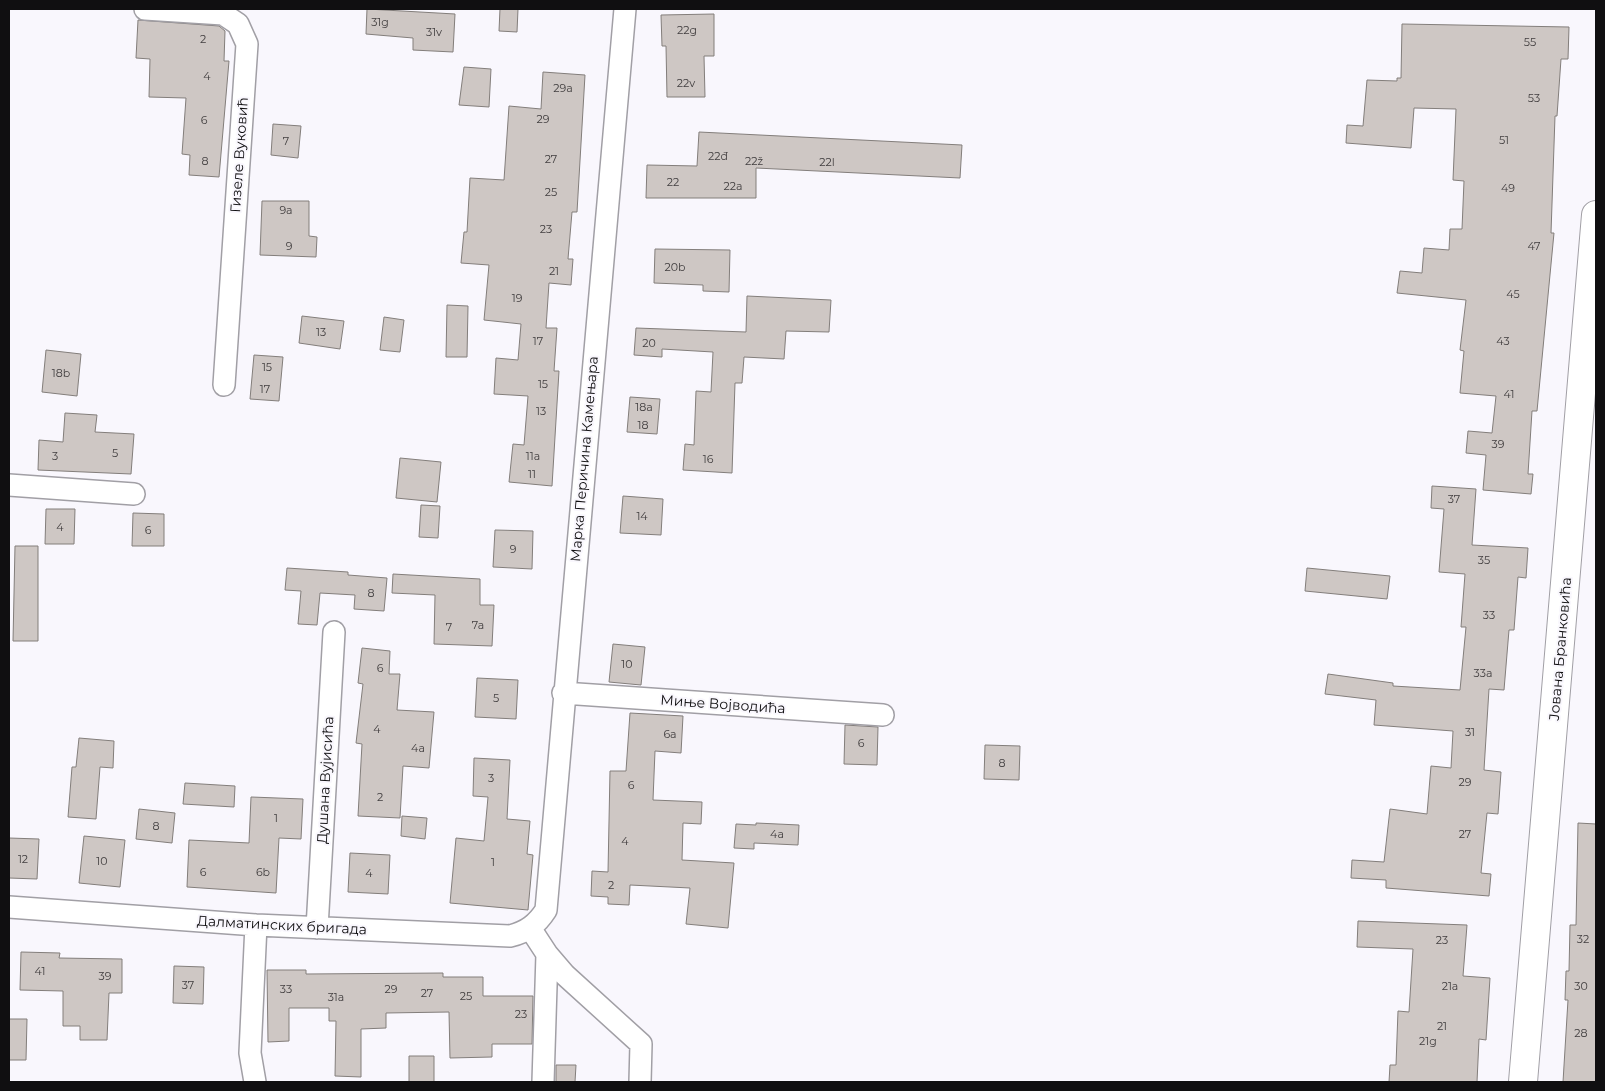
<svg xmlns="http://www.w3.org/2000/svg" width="1605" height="1091" viewBox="0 0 1605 1091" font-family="Montserrat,sans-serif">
  <rect width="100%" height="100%" fill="#f9f7fd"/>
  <path fill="#cec7c4" stroke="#837e7b" d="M367,9L455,14L453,52L413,50V38L366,34Z
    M500,9H518L517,32L499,31Z
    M714,14V56H704L705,97H667L666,46H662L661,15Z
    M138,20L219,26L225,31L224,61H229L219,177L189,175L190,155L182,154L186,98L149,97L150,59L136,58Z
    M1402,24L1569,27L1568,59H1561L1557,116H1555L1551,233H1554L1537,411H1532L1528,474H1533L1531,494L1483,490L1486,455L1466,453L1468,431L1492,433L1496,396L1460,393L1464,351L1460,350L1466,300L1397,293L1400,271L1422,273L1424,248L1449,250L1450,229H1462L1464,181L1453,180L1456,109L1414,108L1411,148L1346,143L1347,125L1363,126L1367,80L1397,81V78H1401Z
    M464,67L491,69L489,107L459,105Z
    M543,72L585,75L577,212H572L568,259H573L571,285L549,283L546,328H557L554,371H559L552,486L509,482L513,444L524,445L528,396L494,394L496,358L518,360L521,324L484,320L489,265L461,263L464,232H467L470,178L504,180L509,106L541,109Z
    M273,124L301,126L298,158L271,155Z
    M699,132L962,145L960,178L756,168V198H646L647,165L697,166Z
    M262,201H309V236L317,237L316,257L260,255Z
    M655,249L730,250L729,292L703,291V285L654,283Z
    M747,296L831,300L829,332L786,331L784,359L744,357L742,383H735L732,473L683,470L685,444L694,445L696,391L711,392L713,352L662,349V357L634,355L636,328L746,332Z
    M447,305L468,306L467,357H446Z
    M302,316L344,321L340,349L299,343Z
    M384,317L404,320L400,352L380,350Z
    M46,350L81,354L77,396L42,392Z
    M254,355L283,357L279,401L250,399Z
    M630,397L660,399L657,434L627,432Z
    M65,413L97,415L95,432L134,434L131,474L38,470L39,440L63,442Z
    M400,458L441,462L437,502L396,498Z
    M1432,486L1476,489L1472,545L1528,548L1526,578L1518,577L1514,630H1509L1504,690L1489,689L1484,770L1501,772L1498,814L1487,813L1481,873L1491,874L1489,896L1386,888V880L1351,878L1352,860L1384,862L1390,809L1427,814L1431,766L1451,768L1453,731L1374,725L1376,700L1325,694L1328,674L1393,683V686L1460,690L1466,627H1461L1465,574L1439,572L1444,509L1431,508Z
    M623,496L663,499L661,535L620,533Z
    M421,505L440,506L438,538L419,537Z
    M46,509H75L74,544H45Z
    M133,513L164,514V546H132Z
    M495,530L533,531L532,569L493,567Z
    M15,546H38V641H13Z
    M287,568L348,572V575L387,578L384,611L354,609L355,595L320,593L317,625L298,624L301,591L285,590Z
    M1307,568L1390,576L1387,599L1305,591Z
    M393,574L480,579V605H494L492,646L434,644L435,595L392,593Z
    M613,644L645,647L641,685L609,682Z
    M362,648L390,651L389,674H400L397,710L434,712L429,768L403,766L400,818L358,816L362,744L356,743L363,684L358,683Z
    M477,678L518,680L516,719L475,717Z
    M630,713L683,716L681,753L655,751L653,800L702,802L701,824L683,823L682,860L734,863L728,928L686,924L690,888L630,885L629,905L608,904V897L591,896L592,871L608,872L610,771H626Z
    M845,725L878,727L877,765L844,764Z
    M79,738L114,741L113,768L100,767L96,819L68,817L72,767H76Z
    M985,745L1020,746L1019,780L984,779Z
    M474,758L510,760L507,819L530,821L527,854L533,855L528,910L450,903L456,838L484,841L488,797L473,796Z
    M185,783L235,786L234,807L183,804Z
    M251,797L303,799L301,839L279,838L276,893L187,887L189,840L249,843Z
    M139,809L175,813L172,843L136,839Z
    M402,816L427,818L425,839L401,836Z
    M756,823L799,825L798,845L754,843V849L734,848L736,824L756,825Z
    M1578,823L1596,824V1082H1563L1568,1000H1565L1566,971H1569L1570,925H1576Z
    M84,836L125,840L120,887L79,883Z
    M9,838L39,839L37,879L9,878Z
    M350,853L390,855L388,894L348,892Z
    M1358,921L1467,925L1463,976L1490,978L1486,1040L1479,1039L1477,1082H1389L1390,1065H1396L1398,1011L1409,1012L1413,949L1357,947Z
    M21,952L60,953L59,958L122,959V993H109L107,1040H80V1026H63V991L20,990Z
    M174,966L204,967L203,1004L173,1003Z
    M267,970H306V974L443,973V977H483V996H533L532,1044H492V1057L450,1058L449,1012L386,1013V1028L361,1029V1077L335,1076L336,1021H329V1008H289V1041L268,1042Z
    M9,1019H27L26,1060H9Z
    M409,1056H434V1082H409Z
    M556,1065H576L575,1082H556Z"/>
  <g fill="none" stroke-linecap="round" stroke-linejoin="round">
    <g stroke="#a19fa5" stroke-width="24">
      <path id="minor" d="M145,9L223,14L238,24L247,44L224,385
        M9,485L134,494
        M563,693L883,715
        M9,907L256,925L510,936C527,932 537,924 546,910L625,9
        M317,928L334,632
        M530,928L547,954L543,1082
        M547,954L565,975L641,1044L640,1082
        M255,1082L250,1053L256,925"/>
    </g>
    <g stroke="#a19fa5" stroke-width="30">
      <path id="major" d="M1523,1082L1596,215"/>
    </g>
    <use href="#minor" stroke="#fff" stroke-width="21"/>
    <use href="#major" stroke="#fff" stroke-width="28"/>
  </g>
  <g text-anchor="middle" stroke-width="4" stroke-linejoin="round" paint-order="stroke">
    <g font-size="11" fill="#403d3e">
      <text x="380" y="26">31g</text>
      <text x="687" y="34">22g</text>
      <text x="434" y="36">31v</text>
      <text x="203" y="43">2</text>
      <text x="1530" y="46">55</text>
      <text x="207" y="80">4</text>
      <text x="686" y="87">22v</text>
      <text x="563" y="92">29a</text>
      <text x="1534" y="102">53</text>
      <text x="543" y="123">29</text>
      <text x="204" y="124">6</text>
      <text x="1504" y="144">51</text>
      <text x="286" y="145">7</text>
      <text x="718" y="160">22đ</text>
      <text x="551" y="163">27</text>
      <text x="205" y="165">8</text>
      <text x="754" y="165">22ž</text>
      <text x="827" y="166">22l</text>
      <text x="673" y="186">22</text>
      <text x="733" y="190">22a</text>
      <text x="1508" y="192">49</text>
      <text x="551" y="196">25</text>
      <text x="286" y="214">9a</text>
      <text x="546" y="233">23</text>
      <text x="289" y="250">9</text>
      <text x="1534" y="250">47</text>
      <text x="675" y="271">20b</text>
      <text x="554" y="275">21</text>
      <text x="1513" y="298">45</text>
      <text x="517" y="302">19</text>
      <text x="321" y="336">13</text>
      <text x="538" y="345">17</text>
      <text x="1503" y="345">43</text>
      <text x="649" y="347">20</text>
      <text x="267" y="371">15</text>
      <text x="61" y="377">18b</text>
      <text x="543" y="388">15</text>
      <text x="265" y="393">17</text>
      <text x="1509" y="398">41</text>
      <text x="644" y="411">18a</text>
      <text x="541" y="415">13</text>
      <text x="643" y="429">18</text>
      <text x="1498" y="448">39</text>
      <text x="115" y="457">5</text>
      <text x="55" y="460">3</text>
      <text x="533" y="460">11a</text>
      <text x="708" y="463">16</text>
      <text x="532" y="478">11</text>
      <text x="1454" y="503">37</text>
      <text x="642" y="520">14</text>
      <text x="60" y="531">4</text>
      <text x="148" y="534">6</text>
      <text x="513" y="553">9</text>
      <text x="1484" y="564">35</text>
      <text x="371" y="597">8</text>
      <text x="1489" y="619">33</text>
      <text x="478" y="629">7a</text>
      <text x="449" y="631">7</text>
      <text x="627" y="668">10</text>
      <text x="380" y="672">6</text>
      <text x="1483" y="677">33a</text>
      <text x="496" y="702">5</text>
      <text x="377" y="733">4</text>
      <text x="1470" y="736">31</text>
      <text x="670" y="738">6a</text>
      <text x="861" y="747">6</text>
      <text x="418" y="752">4a</text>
      <text x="1002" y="767">8</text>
      <text x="491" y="782">3</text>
      <text x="1465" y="786">29</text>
      <text x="631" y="789">6</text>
      <text x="380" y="801">2</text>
      <text x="276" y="822">1</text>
      <text x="156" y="830">8</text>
      <text x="777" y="838">4a</text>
      <text x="1465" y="838">27</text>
      <text x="625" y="845">4</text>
      <text x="23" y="863">12</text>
      <text x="102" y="865">10</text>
      <text x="493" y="866">1</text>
      <text x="203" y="876">6</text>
      <text x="263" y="876">6b</text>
      <text x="369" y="877">4</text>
      <text x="611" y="889">2</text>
      <text x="1583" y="943">32</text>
      <text x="1442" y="944">23</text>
      <text x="40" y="975">41</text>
      <text x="105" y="980">39</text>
      <text x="188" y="989">37</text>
      <text x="1450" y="990">21a</text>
      <text x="1581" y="990">30</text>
      <text x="286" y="993">33</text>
      <text x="391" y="993">29</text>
      <text x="427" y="997">27</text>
      <text x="466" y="1000">25</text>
      <text x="336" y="1001">31a</text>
      <text x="521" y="1018">23</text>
      <text x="1442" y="1030">21</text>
      <text x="1581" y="1037">28</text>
      <text x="1428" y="1045">21g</text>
    </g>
    <g font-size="14" fill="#100f11" stroke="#f9f7fd">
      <text transform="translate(239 155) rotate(-86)" y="5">Гизеле Вуковић</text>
      <text transform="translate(584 459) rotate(-85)" y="5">Марка Перичина Камењара</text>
      <text transform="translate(1560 649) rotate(-85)" y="5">Јована Бранковића</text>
      <text transform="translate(723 704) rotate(4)" y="5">Миње Војводића</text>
      <text transform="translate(325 780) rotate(-87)" y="5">Душана Вујисића</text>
      <text transform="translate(282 925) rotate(3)" y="5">Далматинских бригада</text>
    </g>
  </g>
  <rect width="1605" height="1091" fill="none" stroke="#100f11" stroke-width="20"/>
</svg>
